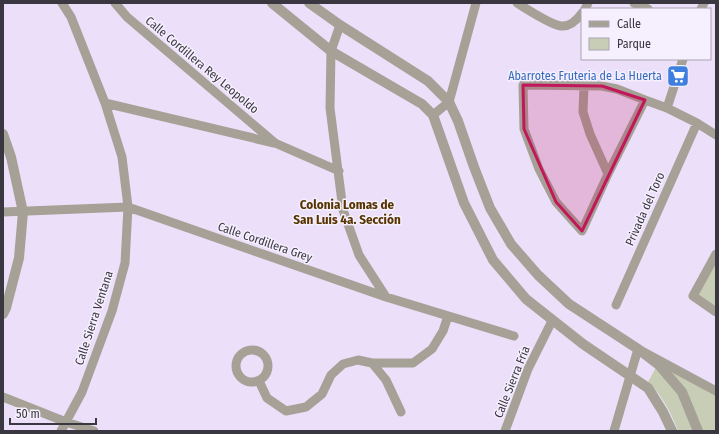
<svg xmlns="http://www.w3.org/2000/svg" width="719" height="434" viewBox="0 0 719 434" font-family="'Fira Sans Condensed',sans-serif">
  <rect width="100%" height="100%" fill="#ebdff9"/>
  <path fill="#c8ceb5" d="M716,260V308L697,294Z
    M659,362L716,394V431H678C671,413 663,396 648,382Z"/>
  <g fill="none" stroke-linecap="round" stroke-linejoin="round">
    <path stroke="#a6a196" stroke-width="9" d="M115,3L127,17L275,143L339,171
      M517,3C527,9 551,25 561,26C570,27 577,20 582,13
      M634,3L648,9
      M585,9L588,3
      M701,9L704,3
      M340,25L331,51L330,108L343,210L359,255L386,297
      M584,86L583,112L590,134L608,174
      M645,100L608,174L582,231L556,202L539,169L524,129L523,85L602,86L617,89L645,100L667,108L697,123L716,135
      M105,103L274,143
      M667,108L683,59
      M433,115L449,102L476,3
      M3,212L128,207L386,297L514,336
      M716,254L693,296L716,312
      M616,305L697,123
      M236 366a16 16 0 1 1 32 0a16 16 0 1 1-32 0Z
      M372,363L386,380L401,412
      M259,381L267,398L286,411L306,407L322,394L331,375L343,364L358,360L372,363H413L432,349L443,331L448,316
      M3,397L66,422L94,431
      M61,431L82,392L112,311L125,263L128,207L122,157L105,103L71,17L62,3
      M505,431L528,369L552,321
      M614,431L638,349L716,391"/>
    <path stroke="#a6a196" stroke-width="10" d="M272,3L331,51L422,104L433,115L464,203L493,260L526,299L583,344L648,388L663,412L672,431
      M309,3L340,25L428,81L449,102L458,121L474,167L490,208L511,244L538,275L569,304L638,349L659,365L682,392L698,431
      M3,134L11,157L23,212L19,258L6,308L3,314"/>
  </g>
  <path fill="#c2185b" fill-opacity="0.2" stroke="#c2185b" stroke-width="3" stroke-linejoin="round" d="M523,85L602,86L645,100L582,231L556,202L524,129Z"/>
  <defs>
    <g id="supermarket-square" transform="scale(1.15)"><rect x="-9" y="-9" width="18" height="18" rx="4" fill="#3f7fe0" stroke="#f5effe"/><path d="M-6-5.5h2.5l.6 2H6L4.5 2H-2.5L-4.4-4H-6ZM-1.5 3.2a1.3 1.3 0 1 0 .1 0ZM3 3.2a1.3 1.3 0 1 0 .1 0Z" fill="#fff"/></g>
  </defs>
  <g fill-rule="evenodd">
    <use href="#supermarket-square" x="678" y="76"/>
  </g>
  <g text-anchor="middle" stroke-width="3" stroke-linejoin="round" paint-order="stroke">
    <g font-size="12" fill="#3b3741" stroke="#f5effe">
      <text transform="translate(202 65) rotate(40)" y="4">Calle Cordillera Rey Leopoldo</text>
      <text transform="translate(645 209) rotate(-66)" y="4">Privada del Toro</text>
      <text transform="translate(265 242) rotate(19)" y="4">Calle Cordillera Grey</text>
      <text transform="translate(94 318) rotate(-72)" y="4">Calle Sierra Ventana</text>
      <text transform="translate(512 382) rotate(-68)" y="4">Calle Sierra Fría</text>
    </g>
    <g font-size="12" fill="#366cbe" stroke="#f5effe" text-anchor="end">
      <text x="662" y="80">Abarrotes Fruteria de La Huerta</text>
    </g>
    <g font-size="13" font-weight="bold" fill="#573400" stroke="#f5effe">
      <text x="347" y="209">Colonia Lomas de<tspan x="347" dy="15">San Luis 4a. Sección</tspan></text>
    </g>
  </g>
  <rect width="719" height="434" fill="none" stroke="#3b3741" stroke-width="8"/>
  <rect x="581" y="8" width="130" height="52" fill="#f5effe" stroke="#aba5b2"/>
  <rect x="589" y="21" width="20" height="6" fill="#a6a196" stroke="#aba5b2"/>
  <text x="617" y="28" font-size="12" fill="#3b3741">Calle</text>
  <rect x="589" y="38" width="20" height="12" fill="#c8ceb5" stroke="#aba5b2"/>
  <text x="617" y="48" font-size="12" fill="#3b3741">Parque</text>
  <path d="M10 418v6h86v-6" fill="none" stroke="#3b3741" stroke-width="2"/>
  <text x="16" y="418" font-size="12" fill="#3b3741" stroke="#f5effe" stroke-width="3" paint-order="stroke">50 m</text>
</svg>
